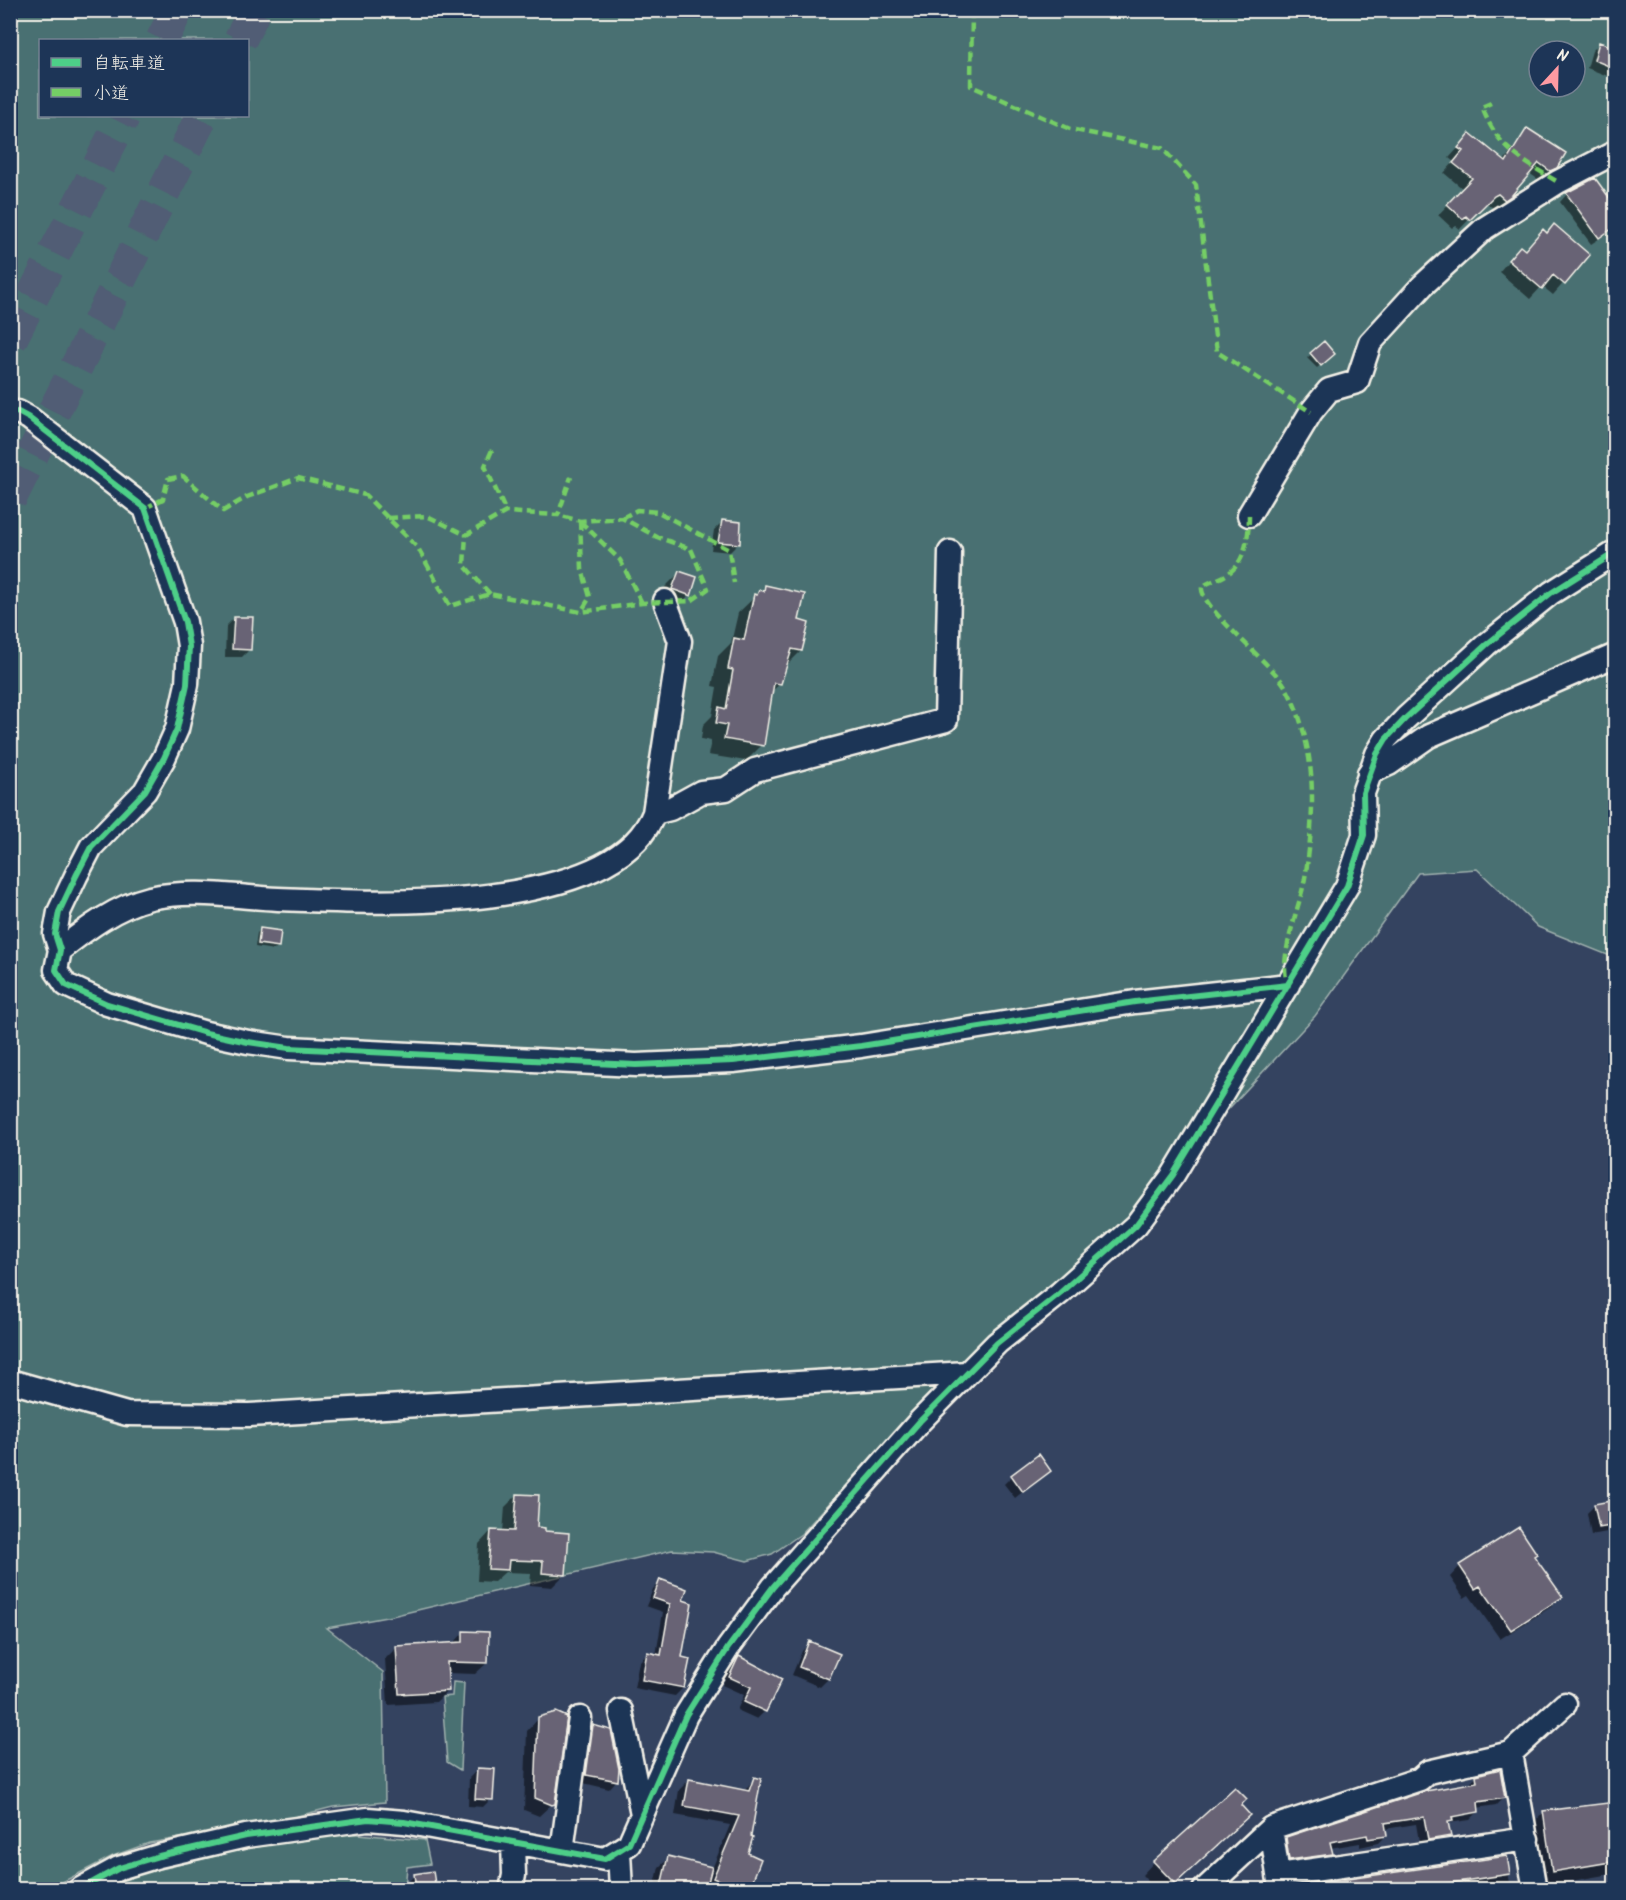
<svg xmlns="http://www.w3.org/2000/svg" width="1626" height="1900" viewBox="0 0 1626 1900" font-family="Kalam,'Klee One',sans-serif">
  <rect width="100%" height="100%" fill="#344360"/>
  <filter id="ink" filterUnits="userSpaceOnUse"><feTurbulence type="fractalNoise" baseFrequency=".0167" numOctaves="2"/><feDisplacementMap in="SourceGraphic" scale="12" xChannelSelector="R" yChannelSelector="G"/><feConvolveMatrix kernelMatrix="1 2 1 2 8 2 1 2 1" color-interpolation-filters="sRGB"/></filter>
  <g filter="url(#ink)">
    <path fill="#4a7072" stroke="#9fb0ad" stroke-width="1.5" fill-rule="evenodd" d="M11,11H1615V958L1538,927L1477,869L1418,873L1315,1016L1100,1247L989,1339L887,1440L801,1534L772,1554L747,1561L713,1552L672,1550L392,1616L327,1628L383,1672L385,1802L333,1807L266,1824L149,1843L113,1856L49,1889L11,1890ZM40,40H248V116H40ZM1539,51H1575V87H1539Z
      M453,1682L464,1683L460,1770L447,1762L442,1697L452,1696Z
      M346,1833L425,1840L430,1864L407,1867L405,1889L100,1890L123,1878L244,1849Z"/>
    <path fill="#0007" d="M1600,43L1616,50V86L1611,84L1613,78L1587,68L1592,51Z
      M1527,130L1555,167L1539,180L1529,173L1501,205L1494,209L1487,203L1482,206L1460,229L1455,225L1452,228L1438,215L1463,189L1444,173L1454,162L1449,158L1461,145L1503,162Z
      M1616,179V228L1591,244L1560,202L1567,194L1594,180L1607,198Z
      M1524,251L1588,255L1553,295L1542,286L1530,299L1499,272L1510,259Z
      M1323,343L1333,354L1317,368L1307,358Z
      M722,522L738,544L730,552L711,550L714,530Z
      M679,573L689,595L673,612L656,606L662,590Z
      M765,587L797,621L801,651L787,665L780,684L771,692L762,745L746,761L708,755L711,741L701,739L703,725L712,716L717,687L712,686L718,656L731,643L738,613Z
      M234,618L250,649L242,657H225L226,626Z
      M261,929L278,946L274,950L255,947L257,933Z
      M1049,1471L1015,1498L1004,1484L1012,1476Z
      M517,1495L565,1574L552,1587L530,1585L531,1573L505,1572L494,1582L477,1581L479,1544L491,1531L503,1532L505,1507Z
      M1616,1501V1533L1612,1531L1591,1535L1587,1513L1595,1505Z
      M1460,1566L1561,1597L1551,1607L1500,1639L1469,1595L1464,1598L1450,1577Z
      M661,1581L682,1600L680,1659L683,1688L675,1696L634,1688L639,1662L647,1654L656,1655L663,1612L646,1606L653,1589Z
      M464,1632L487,1663L475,1674L446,1673L447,1691L436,1702L388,1705L385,1659L397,1647L452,1645Z
      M810,1643L838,1654L828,1679L820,1687L792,1675L802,1651Z
      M739,1658L765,1711L757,1719L737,1710L744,1695L722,1685L731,1666Z
      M539,1718L553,1803L539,1816L524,1810L527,1731Z
      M594,1727L616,1781L609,1789L579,1782L586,1735Z
      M477,1770L491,1799L483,1807L468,1806L469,1778Z
      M1476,1776L1504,1797L1496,1805L1477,1808L1478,1812L1470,1820L1448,1823L1449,1836L1441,1844L1420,1847L1416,1824L1385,1829L1386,1835L1378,1843L1360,1847V1843L1330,1848L1331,1853L1323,1861L1282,1867L1279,1847L1287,1839L1468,1785Z
      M755,1778L746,1854L747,1890H654L659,1867L669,1858L712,1869L730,1825L675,1815L679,1790L689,1780L744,1791Z
      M1616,1802V1873L1537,1887L1529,1828L1544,1812Z
      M1239,1805L1236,1828L1168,1890H1156L1142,1875L1154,1862Z
      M1506,1857L1511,1890H1312Z
      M415,1875L435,1890H408L407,1883Z"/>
    <path fill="#686474" stroke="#f4f1e8" stroke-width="1.5" d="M1599,42L1616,48V69L1594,60Z
      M1527,128L1566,153L1557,168L1550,171L1539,163L1512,195L1505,200L1498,194L1494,196L1470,220L1466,216L1463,219L1447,204L1472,178L1453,163L1463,151L1458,148L1470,133L1506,162Z
      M1595,178L1616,207V226L1599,238L1566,193Z
      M1554,224L1590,255L1565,285L1553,275L1542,289L1508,260L1520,246L1525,250L1543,229L1547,233Z
      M1324,341L1335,354L1321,366L1310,353Z
      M722,520L741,522L740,544L718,542Z
      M679,571L697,577L691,596L672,589Z
      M765,585L805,594L799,620L809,623L802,651L792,649L781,684L774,683L764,746L724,739L727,725L716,723L719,707L726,709L733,670L728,669L734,638L744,640L754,594L757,595L759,590L764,591Z
      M234,617H253L251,650L232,649Z
      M260,928L281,931L279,947L258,944Z
      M1039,1454L1051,1471L1023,1492L1011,1475Z
      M517,1494L539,1495L537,1527L545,1528V1531L569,1533L566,1575L542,1573L543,1561L509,1560L508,1570L488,1569L491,1530L514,1531Z
      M1616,1500V1525L1599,1528L1594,1504Z
      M1519,1527L1537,1554L1534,1556L1563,1597L1511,1630L1480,1586L1475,1589L1459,1565Z
      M660,1579L687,1589L683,1600L692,1603L682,1657L690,1659L684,1688L642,1680L647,1652L661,1655L670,1604L653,1598Z
      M463,1631L489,1632L488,1663L447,1662L449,1691L399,1694L396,1646L463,1642Z
      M809,1641L840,1654L829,1679L799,1667Z
      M739,1656L782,1679L766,1712L744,1702L751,1687L729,1677Z
      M556,1712L567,1717L555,1804L552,1805L535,1798L538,1717Z
      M593,1725L611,1730L619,1769L618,1781L586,1775Z
      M477,1768L495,1769L493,1800L475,1799Z
      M1500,1769L1505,1798L1478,1802L1479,1812L1452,1817L1453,1821L1448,1822L1451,1836L1428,1840L1424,1817L1385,1823L1387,1836L1368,1839L1367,1835L1330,1842L1333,1854L1289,1860L1286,1837L1426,1791L1477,1782L1476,1775Z
      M754,1777L761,1779L751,1836L753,1837L748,1853L761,1859L749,1890H742L713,1878L739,1816L684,1806L689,1779L749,1791Z
      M1235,1787L1247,1799L1241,1805L1250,1815L1175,1884L1153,1861Z
      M1616,1802V1861L1552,1872L1543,1811Z
      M668,1856L712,1867L706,1890H660Z
      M1507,1856L1510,1874L1404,1890H1293V1887Z
      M433,1871L436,1890H416L414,1874Z"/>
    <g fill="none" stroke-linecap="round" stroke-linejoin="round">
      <path stroke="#515d74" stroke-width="33" stroke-dasharray="33 16" stroke-linecap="butt" d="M162,40L177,10
        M240,40L255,10
        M10,341L124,116
        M10,499L202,116"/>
      <g stroke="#f4f1e8" stroke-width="27">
        <path id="minor" d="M10,413L18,412L29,418L145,508L185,622L189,646L187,684L177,729L164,758L145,791L91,847L76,876L59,912L55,934L60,950L56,970L66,985L107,1004L206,1033L248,1042L289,1048L636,1065L733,1061L861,1046L1135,1002L1288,985
          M1249,515L1311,412L1329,390L1357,382L1370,343L1423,285L1485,228L1558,182L1616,152
          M1369,773L1389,764L1429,736L1616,655
          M654,813L670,809L701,792L726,789L755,770L946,720L950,552
          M60,950C86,929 117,906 150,898C191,889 237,897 278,899C370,903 614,916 654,813L680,641L665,601
          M10,1381L127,1414L249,1415L967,1373
          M621,1711L642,1814
          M1511,1753L1535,1890
          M1271,1828L1280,1888
          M562,1851L580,1718
          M619,1852L621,1890
          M1279,1875L1527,1839
          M79,1890L119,1868L159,1856L246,1836L368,1819L404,1822L605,1859L629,1844L686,1715L728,1648L773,1587L920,1421L997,1343L1060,1293L1136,1225L1173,1175L1347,886L1364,835L1363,793L1377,754L1386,739L1406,718L1486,645L1551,593L1616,552
          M511,1890L514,1875L513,1842
          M1204,1890L1271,1828L1420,1779L1428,1772L1511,1753L1565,1704"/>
      </g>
      <use href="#minor" stroke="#1d3557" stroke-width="22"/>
      <path stroke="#74ce65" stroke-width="4.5" stroke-dasharray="9 4.5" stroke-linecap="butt" d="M890,10H898
        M972,10L971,86L1070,129L1162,148L1196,185L1217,352L1311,412
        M1491,103L1482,107C1498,149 1521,160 1558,182
        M492,450L485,466L506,512
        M145,508L163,499L168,479L183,476L223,511L247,497L298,478L365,495L418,548L450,606L490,594L581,612L642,603L691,601L708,589L691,549L657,537L622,518L580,521L558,515
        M1249,515C1249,534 1246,561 1229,573C1221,579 1210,581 1202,587C1198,606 1271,663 1285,686C1295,703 1302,723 1306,742C1316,784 1312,836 1305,878C1300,907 1277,959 1288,985
        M388,518L427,516L466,535
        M622,518L637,510L658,512L729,550L734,583
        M580,521L620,560L642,603
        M580,521L582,569L590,597L581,612
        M490,594L464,565L466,535L506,512L558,515L571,477"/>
      <g stroke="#1d3557" stroke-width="10">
        <path id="cycleway" d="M10,413L18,412L29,418L145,508L185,622L189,646L187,684L177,729L164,758L145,791L91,847L76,876L59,912L55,934L60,950L56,970L66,985L107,1004L206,1033L248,1042L289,1048L636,1065L733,1061L861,1046L1135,1002L1288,985
          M79,1890L119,1868L159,1856L246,1836L368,1819L404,1822L605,1859L629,1844L686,1715L728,1648L773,1587L920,1421L997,1343L1060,1293L1136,1225L1173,1175L1347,886L1364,835L1363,793L1377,754L1386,739L1406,718L1486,645L1551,593L1616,552"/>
      </g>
      <use href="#cycleway" stroke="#4dcf88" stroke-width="6"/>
    </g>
  </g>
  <rect width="1626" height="1900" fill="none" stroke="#1d3557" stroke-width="36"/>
  <rect x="18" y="18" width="1590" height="1864" fill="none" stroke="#f4f1e8" stroke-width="2" filter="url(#ink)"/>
  <rect x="39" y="39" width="210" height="78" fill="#1d3557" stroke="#738091" stroke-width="1.5"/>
  <rect x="51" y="58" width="30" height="9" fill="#4dcf88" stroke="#738091" stroke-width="1.5"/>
  <text x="93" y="69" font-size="18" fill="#f4f1e8">自転車道</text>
  <rect x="51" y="88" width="30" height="9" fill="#74ce65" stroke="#738091" stroke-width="1.5"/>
  <text x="93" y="99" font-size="18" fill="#f4f1e8">小道</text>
  <g transform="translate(1557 69) rotate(22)"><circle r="28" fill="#1d3557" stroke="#738091" stroke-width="1.5"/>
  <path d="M0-4.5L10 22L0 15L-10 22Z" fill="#ff9aa2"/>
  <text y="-9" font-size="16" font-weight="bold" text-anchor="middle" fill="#f4f1e8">N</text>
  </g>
</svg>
